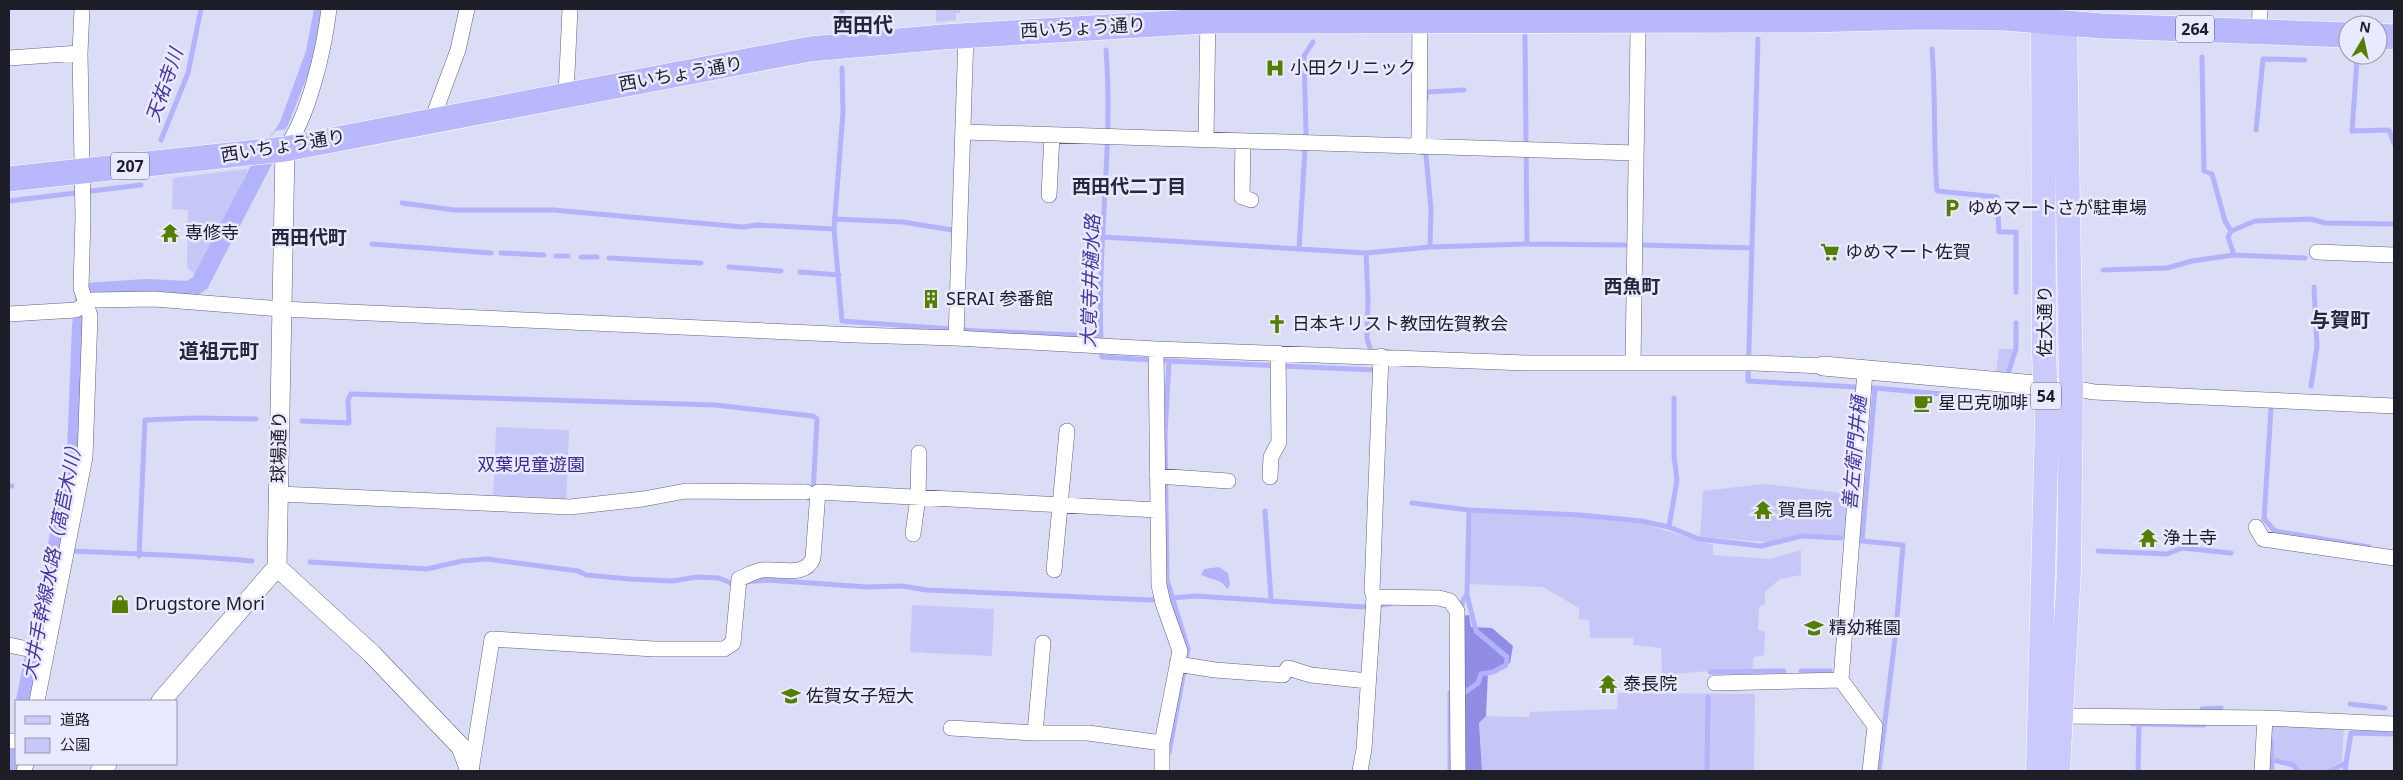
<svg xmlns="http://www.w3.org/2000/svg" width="2403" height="780" viewBox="0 0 2403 780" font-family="'Noto Sans','Noto Sans JP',sans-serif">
  <rect width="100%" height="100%" fill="#dbdcf6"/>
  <path fill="#c6c7f7" d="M936,9H960V13H956V20L936,22Z
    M248,169L199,277L187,268L188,210L172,209L173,178Z
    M1999,349H2018L2011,373L1996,372Z
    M496,427L569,430L566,504L493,501Z
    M1764,484L1851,494L1847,537L1802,534L1767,542L1700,537L1703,491Z
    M1470,512L1586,517L1638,522L1713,545V555L1770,559L1801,550V575L1780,579L1765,592V604L1759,607L1758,630L1765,632L1764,655L1754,657L1752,671H1709L1662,675L1661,648L1633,645V638H1590L1589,620L1579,619V608L1543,587L1468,584Z
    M912,605L994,609L992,656L910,652Z
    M1618,693L1755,694L1754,771H1482L1479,723L1486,716L1529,717L1530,712L1617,709Z
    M2271,723L2344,726L2342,761L2325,771H2300L2294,763L2270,758Z"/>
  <path fill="#918de4" d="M1469,615L1471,627L1492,628L1513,646L1510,663L1488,672L1486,716L1479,723L1482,771H1463L1461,616Z"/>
  <path fill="#b3b3fb" d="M314,9H326L316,54L288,125L258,179L248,171L280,122L306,51Z
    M1219,567L1228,573L1230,584L1228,589L1221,582L1201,575L1204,569Z"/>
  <path fill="#dbdcf6" d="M286,129L259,175L251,167L275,131Z"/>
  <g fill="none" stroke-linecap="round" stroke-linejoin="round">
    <path stroke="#b3b3fb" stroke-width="5" d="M842,22V9
      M1525,36L1527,244
      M1758,39L1748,381L1875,388L1862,541L1903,545L1896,630L1879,771
      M1932,49C1936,96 1933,143 1937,191L1997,197L1999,232H2016V292
      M1106,50C1114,152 1095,255 1102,357L1169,361L1165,434L1167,580L1188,649L1169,753
      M2202,57L2204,171L2212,174L2225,221L2231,231
      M2357,60L2352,131L2389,130L2394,143
      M842,68L843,112L834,229L842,321L978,331L1101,336
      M1426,99V92L1464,90
      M2256,130L2263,59L2305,60
      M161,140L188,73L201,9
      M1426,156L1431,209L1430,247
      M9,201L141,185
      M402,203L454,210H553L743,227L757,225L834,229
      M834,219L903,222L952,230
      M1104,237L1366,253L1430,247L1527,244L1625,245
      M372,244L491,253
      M1643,245L1752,248
      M1299,249L1306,132L1304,56L1313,42
      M501,253L544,255
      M1366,253L1368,298L1367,338L1372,355
      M2234,255L2228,237L2231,231L2255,221L2311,219L2325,223L2394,224
      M556,256H568
      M581,257H597
      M609,258L701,263
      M729,267L781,271
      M2103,270L2167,268L2192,261L2234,255L2305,258
      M800,272L839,275
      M1169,361L1376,370
      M2009,370L2016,349V323
      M2311,386L2317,347L2314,287
      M1875,388L2007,400
      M2271,409L2264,519L2275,531L2369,547
      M302,421L349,423L348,400L351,394L715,405L813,416L817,419L813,493
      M9,486H12
      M1412,503L1469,510
      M1265,511L1271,600
      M1669,527L1677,480L1674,456V398
      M73,551C132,554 192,555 252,561
      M2098,551L2167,554L2182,548L2231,553
      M139,556L145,420L195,418L256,419
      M310,562L427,569L462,561L487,559L578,571L586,575L630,579L672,581L697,577L719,578L731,583L768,580L867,587L902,586L927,590L1148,600L1196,596L1362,607L1390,604
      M1462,611V602L1467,594L1469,510L1580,515L1641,521L1669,527L1699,539L1761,546L1802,536L1841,538
      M1801,671H1830
      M1710,672L1784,671
      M1464,693L1478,683L1481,674L1493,672L1506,665L1507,657L1476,631L1467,595
      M2350,704L2385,708
      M2202,709L2221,708
      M2132,724L2204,725
      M2271,739L2272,771
      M2273,760L2293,765L2298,771
      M1450,771V693
      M1707,771L1708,697
      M2138,771L2139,724
      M2330,771L2346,763L2351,733L2394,734
      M2345,771L2346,763"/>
    <path stroke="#b3b3fb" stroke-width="18" d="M25,701L76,452L81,326L85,292L146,288L189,290L200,283L266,156
      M13,771L16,749"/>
    <g stroke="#63637a" stroke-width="16">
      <path id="minor" d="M2259,32L2260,9
        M9,58L80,53
        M566,95L570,9
        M432,120L458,50L467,9
        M964,132L1635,153
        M1206,140L1208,13
        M1243,141L1242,197L1251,200
        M1419,147L1420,13
        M285,149C309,116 324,50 329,9
        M1049,195L1052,135
        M2317,252L2394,255
        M9,314L76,310L92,300L154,299L281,309L856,335L956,338L1156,349L1528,363H1754L1823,366
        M956,338L966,35
        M1156,349L1159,585L1163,603L1180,651L1162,743V771
        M1381,356L1372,591L1374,597L1439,598L1450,601L1457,611L1458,771
        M1633,363L1638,32L1635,13
        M1865,371L1841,680L1875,726L1870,771
        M2071,388L2094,392L2394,406
        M1157,476L1228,481
        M1270,477L1271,457L1279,442L1278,353
        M279,494L570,507L643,499L686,491L806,492
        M2256,527L2263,539L2394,558
        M913,534L918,497L919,453
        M1054,570L1067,431
        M9,645L46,653
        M1177,664L1215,670L1283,675L1288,668L1311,675L1368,681
        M1715,683L1841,680
        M37,701L85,457L90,316L81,288L83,217L80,53L82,9
        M2060,716L2265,718L2394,724
        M951,728L1035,733H1088L1162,743
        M1035,733L1043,643
        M9,741H16
        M24,771L26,764
        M471,771L492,639L654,649H724L733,643L739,579C746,576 755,571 762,570C779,568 806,578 813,558L818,492L1157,510
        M1360,771L1364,749L1374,597
        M2262,771L2265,718"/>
    </g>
    <g stroke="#63637a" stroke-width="20">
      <path id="tertiary" d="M1823,366L2058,387
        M277,567L372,654L461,747L470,771
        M161,701L277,567L285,149
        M100,771L107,764"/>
    </g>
    <g stroke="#fff" stroke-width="25">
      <path id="primary" d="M2038,771L2047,422L2044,354L2043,21
        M2058,771L2069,569L2071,388L2065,23"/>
    </g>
    <g stroke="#fff" stroke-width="26">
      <path id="trunk" d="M2378,36L2394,37
        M9,179L285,149L810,49L943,37L1207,21L1807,20L1920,17L2004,18L2102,26L2348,35"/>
    </g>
    <use href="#minor" stroke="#fff" stroke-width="15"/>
    <use href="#tertiary" stroke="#fff" stroke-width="19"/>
    <use href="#primary" stroke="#cbcafd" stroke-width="24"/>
    <use href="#trunk" stroke="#bab8fc" stroke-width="25"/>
  </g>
  <defs>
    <g id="hospital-bare" transform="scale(1.5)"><path d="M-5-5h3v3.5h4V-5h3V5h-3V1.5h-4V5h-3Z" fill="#547e00" stroke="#e9eaff" stroke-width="2.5" paint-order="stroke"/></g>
    <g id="parking-bare" transform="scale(1.5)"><path d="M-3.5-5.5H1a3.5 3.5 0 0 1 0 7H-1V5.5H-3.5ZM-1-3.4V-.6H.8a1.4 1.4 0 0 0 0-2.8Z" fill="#547e00" stroke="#e9eaff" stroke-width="2.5" paint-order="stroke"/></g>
    <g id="temple-bare" transform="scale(1.5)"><path d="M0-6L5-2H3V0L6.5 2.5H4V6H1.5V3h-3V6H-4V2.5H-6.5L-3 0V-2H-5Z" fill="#547e00" stroke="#e9eaff" stroke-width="2.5" paint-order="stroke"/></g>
    <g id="supermarket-bare" transform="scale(1.5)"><path d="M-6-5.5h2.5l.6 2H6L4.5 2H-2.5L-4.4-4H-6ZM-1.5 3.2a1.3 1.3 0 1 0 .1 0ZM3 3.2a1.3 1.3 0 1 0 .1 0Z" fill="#547e00" stroke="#e9eaff" stroke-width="2.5" paint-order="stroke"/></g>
    <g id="building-bare" transform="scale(1.5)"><path d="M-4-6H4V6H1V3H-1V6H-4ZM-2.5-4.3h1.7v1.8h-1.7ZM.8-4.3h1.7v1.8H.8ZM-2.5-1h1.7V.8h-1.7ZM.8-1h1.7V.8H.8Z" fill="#547e00" stroke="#e9eaff" stroke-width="2.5" paint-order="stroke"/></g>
    <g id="church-bare" transform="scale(1.5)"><path d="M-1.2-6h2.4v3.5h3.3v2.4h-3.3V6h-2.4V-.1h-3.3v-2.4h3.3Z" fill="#547e00" stroke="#e9eaff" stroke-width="2.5" paint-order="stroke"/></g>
    <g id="cafe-bare" transform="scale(1.5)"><path d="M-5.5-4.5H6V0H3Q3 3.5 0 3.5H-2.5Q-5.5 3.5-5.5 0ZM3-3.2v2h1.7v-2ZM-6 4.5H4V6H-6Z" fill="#547e00" stroke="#e9eaff" stroke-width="2.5" paint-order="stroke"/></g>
    <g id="shop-bare" transform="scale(1.5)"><path d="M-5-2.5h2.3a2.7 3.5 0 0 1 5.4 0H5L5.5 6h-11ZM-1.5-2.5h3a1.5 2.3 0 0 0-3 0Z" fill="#547e00" stroke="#e9eaff" stroke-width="2.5" paint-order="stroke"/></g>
    <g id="school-bare" transform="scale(1.5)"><path d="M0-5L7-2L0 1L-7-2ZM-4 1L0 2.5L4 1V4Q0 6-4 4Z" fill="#547e00" stroke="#e9eaff" stroke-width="2.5" paint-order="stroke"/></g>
    <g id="university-bare" transform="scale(1.5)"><path d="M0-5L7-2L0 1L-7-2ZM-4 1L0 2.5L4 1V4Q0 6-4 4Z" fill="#547e00" stroke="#e9eaff" stroke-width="2.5" paint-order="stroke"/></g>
  </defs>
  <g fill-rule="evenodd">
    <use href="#hospital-bare" x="1275" y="68"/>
    <use href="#parking-bare" x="1952" y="208"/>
    <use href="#temple-bare" x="170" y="233"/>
    <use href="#supermarket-bare" x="1830" y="252"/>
    <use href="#building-bare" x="931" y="299"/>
    <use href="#church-bare" x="1277" y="324"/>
    <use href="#cafe-bare" x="1923" y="403"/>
    <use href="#temple-bare" x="1763" y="510"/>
    <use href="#temple-bare" x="2148" y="538"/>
    <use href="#shop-bare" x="120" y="604"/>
    <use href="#school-bare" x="1814" y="628"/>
    <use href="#temple-bare" x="1608" y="684"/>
    <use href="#university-bare" x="791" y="696"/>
  </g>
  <g text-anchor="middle" stroke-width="5" stroke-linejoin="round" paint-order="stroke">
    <g fill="#e9eaff" stroke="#5b5b68" stroke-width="1">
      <rect x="2176" y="15.5" width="38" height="27" rx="4"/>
      <rect x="111" y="152.5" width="38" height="27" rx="4"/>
      <rect x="2031" y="382.5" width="30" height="27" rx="4"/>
    </g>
    <g font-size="16" font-weight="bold" fill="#1e1e28">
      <text x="2195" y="35">264</text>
      <text x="130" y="172">207</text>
      <text x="2046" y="402">54</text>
    </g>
    <g font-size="18" fill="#1e1e28" stroke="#e9eaff">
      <text transform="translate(1083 28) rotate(-3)" y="6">西いちょう通り</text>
      <text transform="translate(681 74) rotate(-10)" y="6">西いちょう通り</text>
      <text transform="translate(283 146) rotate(-9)" y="6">西いちょう通り</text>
      <text transform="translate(2045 321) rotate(-90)" y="6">佐大通り</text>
      <text transform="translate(279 447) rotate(-89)" y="6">球場通り</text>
    </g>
    <g font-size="18" fill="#1e1e28" stroke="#e9eaff" text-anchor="start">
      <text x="1290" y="74">小田クリニック</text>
      <text x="1967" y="214">ゆめマートさが駐車場</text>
      <text x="185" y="239">専修寺</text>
      <text x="1845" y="258">ゆめマート佐賀</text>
      <text x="946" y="305">SERAI 参番館</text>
      <text x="1292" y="330">日本キリスト教団佐賀教会</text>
      <text x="1938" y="409">星巴克咖啡</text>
      <text x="1778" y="516">賀昌院</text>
      <text x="2163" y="544">浄土寺</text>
      <text x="135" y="610">Drugstore Mori</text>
      <text x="1829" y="634">精幼稚園</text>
      <text x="1623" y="690">泰長院</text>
      <text x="806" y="702">佐賀女子短大</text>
    </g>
    <g font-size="18" fill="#3b288d" stroke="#e9eaff">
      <text x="531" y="471">双葉児童遊園</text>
    </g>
    <g font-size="19" font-style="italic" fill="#46369b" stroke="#e9eaff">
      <text transform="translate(164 85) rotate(-71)" y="7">天祐寺川</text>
      <text transform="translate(1090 281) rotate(-88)" y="7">大覚寺井樋水路</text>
      <text transform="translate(1854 453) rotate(-85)" y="7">善左衛門井樋</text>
      <text transform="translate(52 558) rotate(-79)" y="7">大井手幹線水路（萵苣木川）</text>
    </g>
    <g font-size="19" font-weight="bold" fill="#27273b" stroke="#e9eaff">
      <text x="1129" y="193">西田代二丁目</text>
      <text x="309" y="244">西田代町</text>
      <text x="1632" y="293">西魚町</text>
    </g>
    <g font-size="20" font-weight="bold" fill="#27273b" stroke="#e9eaff">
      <text x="863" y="32">西田代</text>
      <text x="2340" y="327">与賀町</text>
      <text x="219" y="358">道祖元町</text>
    </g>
  </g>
  <rect width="2403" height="780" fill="none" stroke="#1e1e28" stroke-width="20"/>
  <rect x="15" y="700" width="162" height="65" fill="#e9eaff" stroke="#9898a9"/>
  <rect x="25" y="716" width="25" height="8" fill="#cbcafd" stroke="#9898a9"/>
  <text x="60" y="725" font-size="15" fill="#1e1e28">道路</text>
  <rect x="25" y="738" width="25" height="15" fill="#c6c7f7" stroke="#9898a9"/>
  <text x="60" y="750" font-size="15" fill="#1e1e28">公園</text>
  <g transform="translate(2363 40) rotate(9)"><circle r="24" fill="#e9eaff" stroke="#9898a9"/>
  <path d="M0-4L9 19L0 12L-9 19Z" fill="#547e00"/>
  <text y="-8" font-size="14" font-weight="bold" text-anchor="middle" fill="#1e1e28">N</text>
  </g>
</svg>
